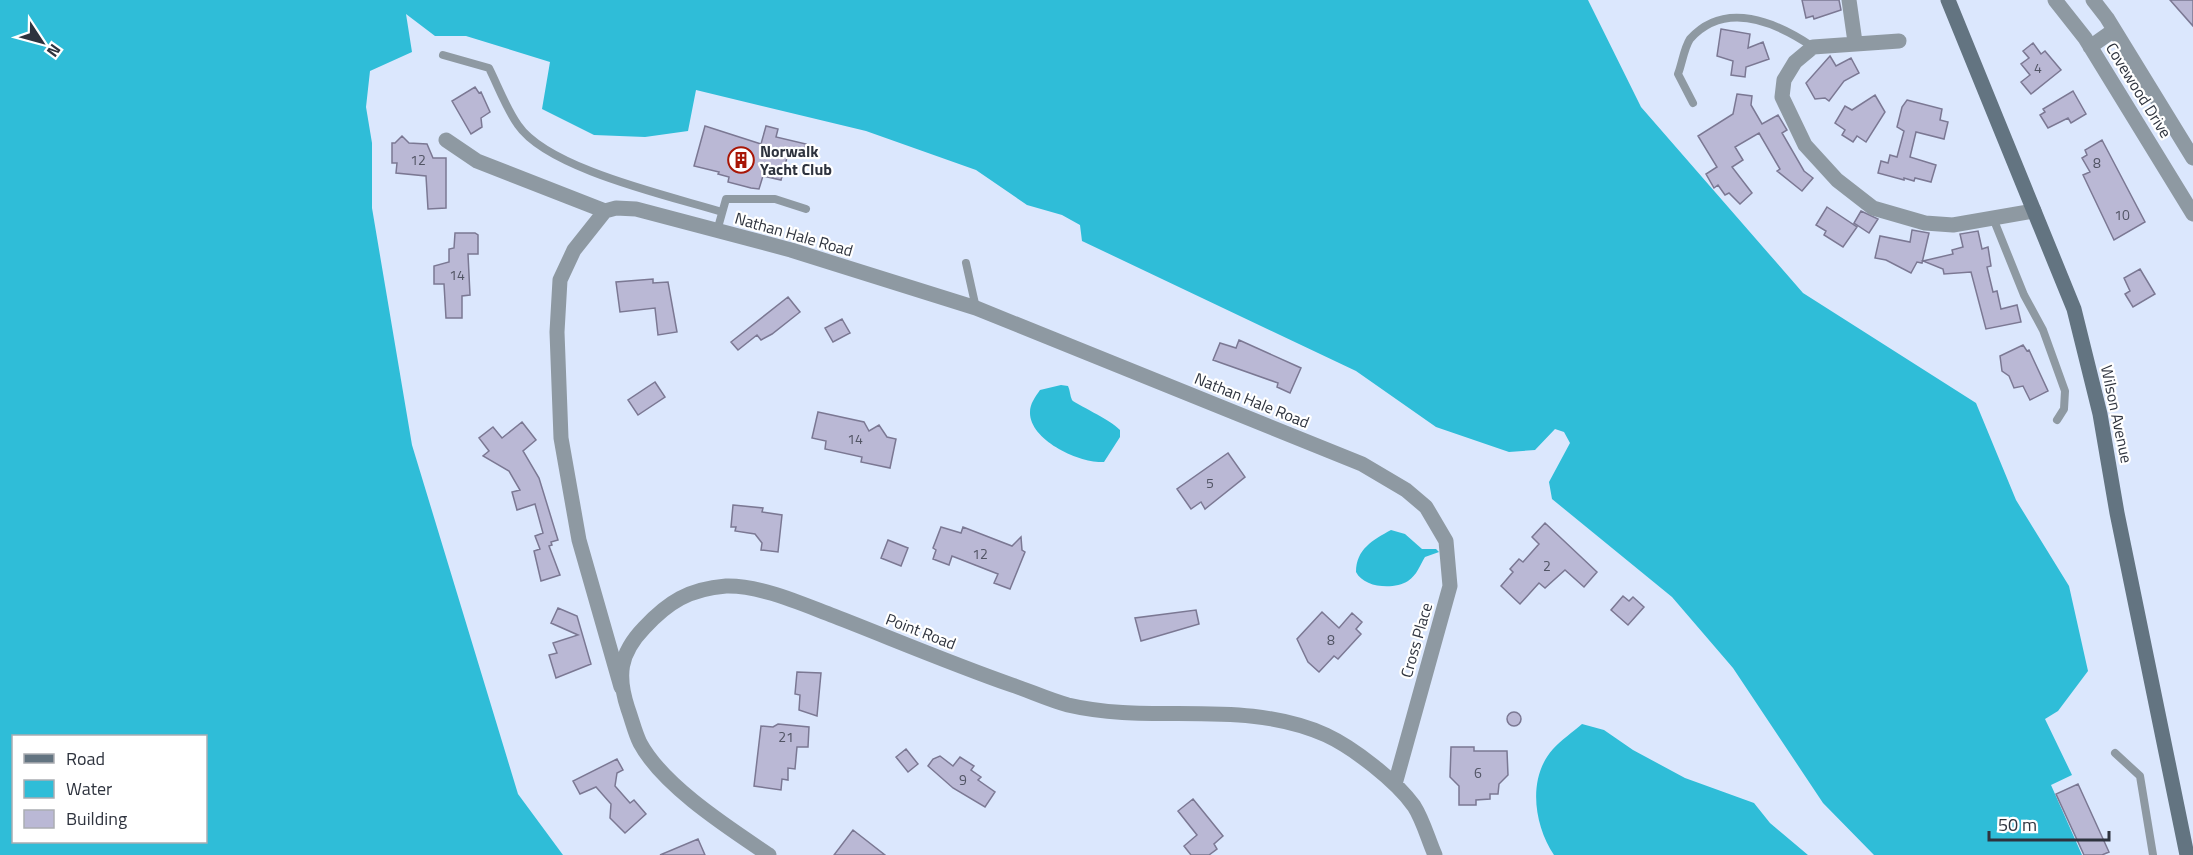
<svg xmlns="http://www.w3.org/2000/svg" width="2193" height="855" viewBox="0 0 2193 855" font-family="'Titillium Web',sans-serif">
  <rect width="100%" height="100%" fill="#dbe7fd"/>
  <path fill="#2fbdd8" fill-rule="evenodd" d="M0,0H1588L1641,107L1803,293L1976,403L2016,500L2069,586L2088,671L2058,711L2045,719L2072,775L2051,785L2082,855H1874L1823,803L1733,668L1672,597L1552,499L1549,482L1570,443L1564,432L1555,429L1535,450L1509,452L1436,427L1356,371L1082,241L1080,225L1062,215L1027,205L976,170L866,131L696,90L688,131L645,137L594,135L542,109L550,62L466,36H435L406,14L412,52L370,71L366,107L372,143V208L412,445L518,794L563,855H0ZM14,736H206V842H14Z
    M1061,385L1068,386C1070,390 1070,396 1072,400C1075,404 1110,419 1120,430V437L1104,462C1080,464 1029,440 1030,412C1030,404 1035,397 1040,390Z
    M1391,530L1405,534L1422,549H1436L1439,552L1425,557C1420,565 1417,575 1408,581C1394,590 1364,588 1356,572C1356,549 1373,540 1391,530Z
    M1582,724L1604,730L1633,750L1685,778L1754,803L1770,823L1808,855H1554C1534,825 1527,778 1553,749C1561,740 1573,732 1582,724Z"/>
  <path fill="#bab8d5" stroke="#7b7893" stroke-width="1.5" d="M1802,0H1839L1841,10L1814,19L1813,16L1806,18Z
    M2170,0H2193V26Z
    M1721,29L1750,34L1748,48L1763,42L1769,59L1746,67L1745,77L1731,75L1733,61L1717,56Z
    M2033,43L2041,54L2045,51L2061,70L2031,94L2021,82L2030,75L2021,64L2029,58L2023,51Z
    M1830,56L1836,66L1851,58L1859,73L1844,81L1829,101L1825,98L1815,99L1806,83Z
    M475,87L479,93L481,92L490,112L481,118L482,127L471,134L452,101Z
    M2073,91L2086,114L2071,123L2068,118L2048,128L2040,115L2045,112L2043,109Z
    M1737,94L1752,96L1751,105L1762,124L1778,115L1787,130L1782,133L1804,171L1813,178L1802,191L1777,171L1780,169L1759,133L1735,147L1743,160L1732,167L1752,193L1740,204L1729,193L1725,195L1718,185L1714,188L1706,174L1717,167L1698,136L1733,114Z
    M1875,95L1885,112L1866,142L1857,136L1853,142L1842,135L1845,130L1835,123L1845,106L1852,110Z
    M1907,100L1942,109L1940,120L1948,122L1944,139L1916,132L1910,157L1936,165L1931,182L1915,178L1914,181L1904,178V180L1878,173L1881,161L1888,163L1890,155L1897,157L1904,131L1897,127L1902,107Z
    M705,126L761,144L766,126L778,129L776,137L806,144L802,158L788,154L781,180L763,176L759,189L751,188L728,182L729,177L718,174L719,172L694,166Z
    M402,136L409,143L427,144L433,158H446V208L428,209L426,176L396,173L397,163H392V143H395Z
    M2102,140L2145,222L2114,240L2083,175L2090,172L2082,158L2087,155L2085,150Z
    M1827,207L1857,227L1843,247L1824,235L1826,231L1816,225Z
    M1861,211L1878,219L1869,233L1854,223Z
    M1912,230L1929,233L1922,263L1917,262L1911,273L1886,260L1875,258L1880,236L1910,242Z
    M1978,231L1982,249L1988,247L1991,266L1987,267L1993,292L1997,291L2001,309L2017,305L2021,322L1986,329L1971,272L1944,274L1943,269L1923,261L1953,254L1952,250L1963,247L1960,234Z
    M455,233H475L478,235V254H468L470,295L462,296V318H446L444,284H434V266L449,262V249L454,248Z
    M2140,269L2155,294L2133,307L2125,294L2130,291L2124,278Z
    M653,279V283L668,282L677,332L658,335L655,308L620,312L616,282Z
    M788,297L800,312L772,334L761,340L757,335L738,350L731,342Z
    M842,319L850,333L833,342L825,328Z
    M1239,340L1301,368L1290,393L1277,387L1278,383L1213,360L1220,343L1236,348Z
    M2023,345L2027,351L2029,350L2048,391L2030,400L2023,386L2014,388L2009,376L2002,371L2000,356Z
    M655,382L665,397L638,415L628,400Z
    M818,412L864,422L869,431L879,425L887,437L896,439L890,468L861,462L862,457L825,449L826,441L812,438Z
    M522,422L536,440L523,451L539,478L558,540L551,542L552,545L549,546L560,575L541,581L534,551L540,549L535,536L543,533L535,504L517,510L512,492L520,490L509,471L483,456L489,451L479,438L493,427L502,438Z
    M1228,453L1245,477L1205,509L1201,502L1191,509L1177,489Z
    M733,505L763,508L762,512L782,515L778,552L761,550L762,543L755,534L735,531L736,527H731Z
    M1545,523L1597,572L1584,587L1565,570L1545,588L1539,583L1520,604L1501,586L1513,572L1510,569L1519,559L1523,562L1539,544L1532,537Z
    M941,527L961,533L963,527L1012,546L1021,537L1022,550L1025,552L1010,589L994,583L998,574L952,556L949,565L933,559L936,550L933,548Z
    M888,540L908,548L901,566L881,558Z
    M1623,596L1629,601L1633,597L1644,607L1628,625L1611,610Z
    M558,608L577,616L591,664L556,678L549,655L557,653L553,643L578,635L551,623Z
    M1196,610L1199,624L1141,641L1135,618Z
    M1322,612L1339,628L1352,613L1362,622L1356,629L1361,634L1338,659L1334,656L1319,672L1308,662L1297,639Z
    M797,672L821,673L817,716L799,710L800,695L795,694Z
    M1507 719a7 7 0 1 1 14 0a7 7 0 1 1-14 0Z
    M778,724L809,727L808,747H797L795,769L788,768V780L782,779L781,790L754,786L761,726L773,727Z
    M1451,747H1474V751H1507L1508,775L1499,784L1498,794H1490V799L1476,800V805H1459V786L1450,777Z
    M906,749L918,764L908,772L896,757Z
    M940,756L953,766L960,757L974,766L971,770L981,777L978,780L995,792L985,807L953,788L928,766L933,759Z
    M617,759L623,770L617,773L615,786L630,803L634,800L646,814L625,833L610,818L611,804L596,787L580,794L573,781Z
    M2078,784L2109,852L2102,855H2084L2056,794Z
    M1193,799L1223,836L1214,844L1217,849L1209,855H1191L1184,846L1197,835L1178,811Z
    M853,830L885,855H834Z
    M698,839L705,855H660Z"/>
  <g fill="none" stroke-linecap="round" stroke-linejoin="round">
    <path stroke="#8e99a2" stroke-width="8" d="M443,55L489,68C498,86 506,108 518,125C548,169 670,196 722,212
      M1693,103L1678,74C1682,64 1684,48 1690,39C1725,0 1776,22 1813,47
      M1993,218L2024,295L2043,330L2065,391L2064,409L2057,420
      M717,231L726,199H775L806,209
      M966,263L976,308
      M2115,753L2140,776L2153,855"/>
    <path stroke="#8e99a2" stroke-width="15" d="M1849,0L1855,42
      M2055,0L2085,38L2193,214
      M2093,0L2107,18L2193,158
      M1899,41L1813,47L1795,62L1784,80L1782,97L1805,145L1837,180L1873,208L1925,223L1953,225L2034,211
      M2090,47L2114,30
      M446,140L477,161L605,211
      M621,687L579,540L561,438L557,332L560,280L574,250L605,211L616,208L636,209L791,250L976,308L1362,464L1406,490L1426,507L1446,541L1450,586L1395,784
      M769,855C729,828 663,786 640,743C635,733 632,720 628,709C617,676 619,654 644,628C668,602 689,589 726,586C760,585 802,604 834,616C893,639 952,664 1012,685C1030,691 1049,700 1068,705C1153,725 1243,698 1326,735C1354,748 1396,781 1414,806C1423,820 1428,839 1435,855"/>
    <path stroke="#637481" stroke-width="15" d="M1948,0L2074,309L2100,414L2117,513L2187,855"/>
  </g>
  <defs>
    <g id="building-ring" transform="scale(1.35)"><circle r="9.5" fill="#fff" stroke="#a81606" stroke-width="1.5"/><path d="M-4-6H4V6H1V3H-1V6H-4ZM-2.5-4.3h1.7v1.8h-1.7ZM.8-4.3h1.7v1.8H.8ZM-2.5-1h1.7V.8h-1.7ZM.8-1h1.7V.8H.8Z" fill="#a81606"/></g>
  </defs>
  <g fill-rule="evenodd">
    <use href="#building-ring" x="741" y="160"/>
  </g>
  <g text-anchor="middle" stroke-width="4.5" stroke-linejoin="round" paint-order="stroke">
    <g font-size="14" fill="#515464">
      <text x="2038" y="73">4</text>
      <text x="418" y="165">12</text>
      <text x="2097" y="168">8</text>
      <text x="2122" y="220">10</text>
      <text x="457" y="280">14</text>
      <text x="855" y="444">14</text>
      <text x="1210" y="488">5</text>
      <text x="980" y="559">12</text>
      <text x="1547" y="571">2</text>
      <text x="1331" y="645">8</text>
      <text x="786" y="742">21</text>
      <text x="1478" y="778">6</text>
      <text x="963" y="785">9</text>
    </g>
    <g font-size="16" fill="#2e333e" stroke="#fff">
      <text transform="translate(2139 90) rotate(58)" y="6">Covewood Drive</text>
      <text transform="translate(794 234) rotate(16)" y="6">Nathan Hale Road</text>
      <text transform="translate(1252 400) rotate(22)" y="6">Nathan Hale Road</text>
      <text transform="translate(2117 414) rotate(78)" y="6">Wilson Avenue</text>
      <text transform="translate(921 631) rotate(21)" y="6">Point Road</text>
      <text transform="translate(1416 640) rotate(-74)" y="6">Cross Place</text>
    </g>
    <g font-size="16" font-weight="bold" fill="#2e333e" stroke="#fff" text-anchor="start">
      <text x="760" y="157">Norwalk<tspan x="760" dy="18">Yacht Club</tspan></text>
    </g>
  </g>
  <rect x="12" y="735" width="195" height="108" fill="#ffffff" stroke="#abadb2" stroke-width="1.5"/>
  <rect x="24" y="754" width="30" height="9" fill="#637481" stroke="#abadb2" stroke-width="1.5"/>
  <text x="66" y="765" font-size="18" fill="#2e333e">Road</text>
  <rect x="24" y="780" width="30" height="18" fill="#2fbdd8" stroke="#abadb2" stroke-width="1.5"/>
  <text x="66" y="795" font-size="18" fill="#2e333e">Water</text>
  <rect x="24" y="810" width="30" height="18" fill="#bab8d5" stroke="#abadb2" stroke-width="1.5"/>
  <text x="66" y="825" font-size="18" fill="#2e333e">Building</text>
  <g transform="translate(42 42) rotate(126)" stroke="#ffffff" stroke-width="4.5" paint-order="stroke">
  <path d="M0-4.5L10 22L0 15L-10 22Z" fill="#2e333e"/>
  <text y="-9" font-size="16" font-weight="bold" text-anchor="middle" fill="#2e333e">N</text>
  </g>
  <path d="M1989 831v9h120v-9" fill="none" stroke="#2e333e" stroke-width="3"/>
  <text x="1998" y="831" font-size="18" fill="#2e333e" stroke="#ffffff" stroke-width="4.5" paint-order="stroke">50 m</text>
</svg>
